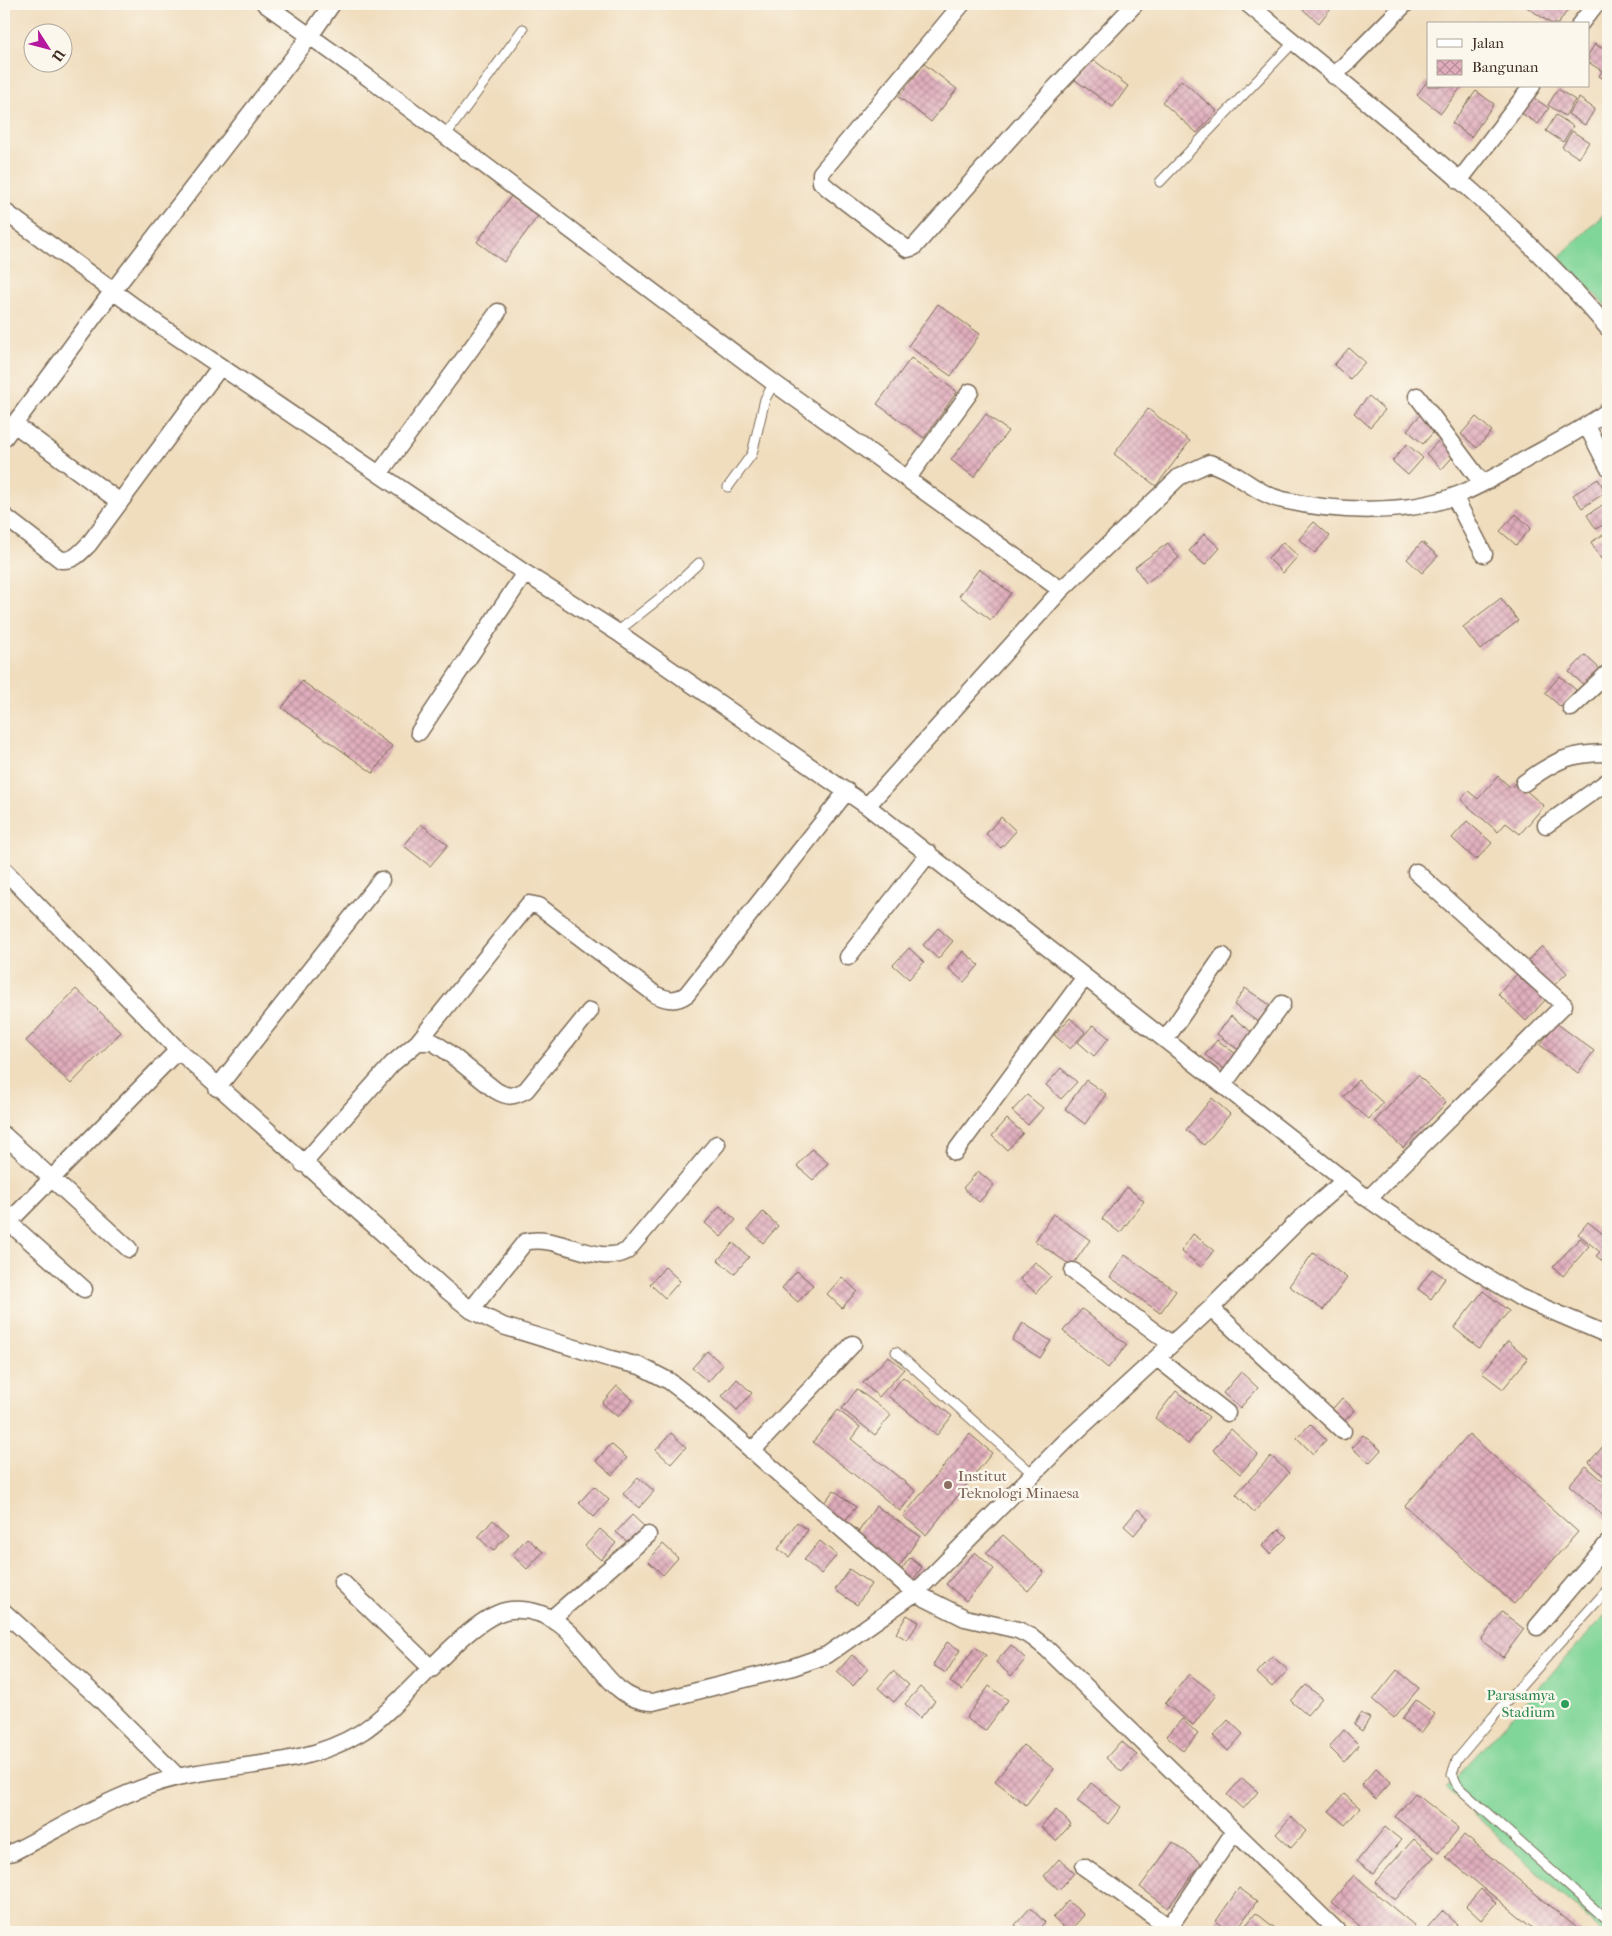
<svg xmlns="http://www.w3.org/2000/svg" width="1612" height="1936" viewBox="0 0 1612 1936" font-family="'IM FELL French Canon',serif">
  <defs>
    <pattern id="building-cross-hatch" width="8" height="8" patternUnits="userSpaceOnUse" patternTransform="scale(1.25)"><rect width="8" height="8" fill="#e0adbd"/><path d="M0 0l8 8M0 8l8-8" fill="none" stroke="#b78d99"/></pattern>
  </defs>
  <rect width="100%" height="100%" fill="#fbf7ec"/>
  <filter id="ink" filterUnits="userSpaceOnUse"><feTurbulence type="fractalNoise" baseFrequency=".02" numOctaves="2"/><feDisplacementMap in="SourceGraphic" scale="10" xChannelSelector="R" yChannelSelector="G"/><feConvolveMatrix kernelMatrix="1 2 1 2 8 2 1 2 1" color-interpolation-filters="sRGB"/></filter>
  <filter id="wash" filterUnits="userSpaceOnUse"><feTurbulence type="fractalNoise" baseFrequency=".0096" numOctaves="4" result="noise"/><feDisplacementMap in="SourceGraphic" scale="20" xChannelSelector="R" yChannelSelector="G"/><feGaussianBlur stdDeviation="1.12" result="paint"/><feColorMatrix in="noise" values="0 0 0 0 0 0 0 0 0 0 0 0 0 0 0 0 0 1.4 0 .05"/><feComposite in="paint" operator="in"/></filter>
  <g filter="url(#wash)">
    <rect width="100%" height="100%" fill="#f0ddbe"/>
    <path fill="#80d598" stroke="#5e805b" d="M1608,210V308L1559,257Z
      M1608,1612V1932H1601L1446,1788Z"/>
    <g id="blocks">
      <path fill="url(#building-cross-hatch)" d="M1296,4H1334L1319,23Z
        M1522,4H1572L1558,24H1552Z
        M1595,44L1608,52V82L1599,76L1602,71L1588,62V55Z
        M1091,58L1128,86L1113,107L1075,80Z
        M924,64L957,89L931,122L899,97Z
        M1181,80L1217,111L1197,133L1162,102Z
        M1428,80V86H1462L1441,113L1417,95Z
        M1558,89L1575,100L1565,116L1548,105Z
        M1476,91L1494,104L1471,137L1452,123Z
        M1532,97L1549,108L1538,124L1521,113Z
        M1579,98L1595,109L1585,125L1568,114Z
        M1556,115L1573,126L1563,142L1546,131Z
        M1572,131L1589,142L1579,158L1562,147Z
        M511,196L538,216L504,262L477,242Z
        M938,304L980,334L951,376L908,346Z
        M1349,348L1365,362L1350,379L1334,365Z
        M911,358L957,392L924,438L877,404Z
        M1369,396L1385,410L1370,427L1354,413Z
        M1148,409L1190,441L1156,486L1114,454Z
        M1422,413L1438,427L1423,444L1407,430Z
        M986,414L1008,431L974,477L951,460Z
        M1476,417L1492,431L1477,448L1461,434Z
        M1441,438L1457,452L1442,469L1426,454Z
        M1407,444L1423,458L1408,475L1392,461Z
        M1598,479L1606,492L1582,508L1573,495Z
        M1607,502L1608,522L1596,529L1587,515Z
        M1516,514L1531,528L1516,545L1500,531Z
        M1314,522L1330,536L1315,553L1299,539Z
        M1608,532V555L1601,559L1591,542Z
        M1204,534L1220,548L1205,565L1189,551Z
        M1283,542L1298,556L1283,573L1268,558Z
        M1422,542L1438,556L1422,573L1407,559Z
        M1168,543L1179,558L1146,583L1135,567Z
        M979,569L1011,593L991,620L959,596Z
        M1501,598L1518,621L1480,650L1463,627Z
        M1585,655L1600,669L1585,686L1569,672Z
        M1560,676L1576,690L1561,707L1545,693Z
        M302,681L392,746L373,773L282,708Z
        M1498,776L1511,788L1516,782L1544,806L1520,834L1506,823L1498,832L1461,800L1468,791L1478,799Z
        M1001,817L1016,831L1001,848L986,834Z
        M1467,821L1492,843L1476,860L1452,838Z
        M421,824L448,845L430,866L404,846Z
        M938,928L953,941L938,959L923,945Z
        M1542,946L1567,973L1549,990L1524,964Z
        M909,948L924,962L909,979L893,965Z
        M963,951L979,965L964,982L948,968Z
        M1519,972L1547,998L1526,1021L1498,994Z
        M1245,988L1270,1005L1258,1022L1234,1005Z
        M76,989L121,1032L71,1084L26,1041Z
        M1231,1016L1254,1034L1240,1051L1217,1034Z
        M1070,1018L1085,1032L1070,1049L1054,1035Z
        M1556,1023L1594,1051L1578,1073L1540,1045Z
        M1093,1025L1109,1038L1094,1056L1078,1042Z
        M1217,1040L1236,1054L1224,1069L1205,1055Z
        M1061,1068L1077,1082L1061,1099L1046,1085Z
        M1418,1075L1446,1103L1403,1148L1375,1121Z
        M1086,1080L1106,1094L1085,1124L1065,1109Z
        M1358,1080L1383,1103L1369,1119L1343,1097Z
        M1027,1095L1043,1108L1028,1125L1012,1111Z
        M1212,1098L1230,1114L1204,1145L1186,1130Z
        M1007,1119L1023,1133L1007,1150L992,1136Z
        M812,1149L828,1163L813,1180L797,1166Z
        M978,1171L994,1185L979,1202L963,1188Z
        M1127,1187L1144,1201L1120,1233L1102,1219Z
        M720,1206L736,1220L721,1237L705,1223Z
        M763,1212L778,1226L763,1243L748,1229Z
        M1053,1214L1090,1240L1072,1266L1035,1241Z
        M1588,1222L1608,1238V1265L1596,1256L1600,1252L1578,1234Z
        M1193,1234L1214,1250L1201,1267L1181,1251Z
        M1580,1238L1589,1246L1563,1276L1553,1267Z
        M733,1243L749,1257L734,1274L718,1260Z
        M1313,1253L1347,1278L1323,1310L1289,1286Z
        M1125,1255L1176,1291L1160,1313L1110,1277Z
        M1035,1262L1051,1276L1036,1293L1020,1279Z
        M665,1267L680,1281L665,1298L650,1284Z
        M1432,1269L1445,1278L1431,1299L1418,1289Z
        M797,1271L813,1285L798,1302L782,1288Z
        M842,1277L857,1291L842,1308L827,1294Z
        M1483,1291L1509,1311L1479,1348L1454,1328Z
        M1082,1309L1127,1345L1108,1368L1063,1331Z
        M1023,1323L1051,1341L1040,1358L1012,1340Z
        M1508,1341L1528,1358L1503,1389L1482,1373Z
        M707,1351L723,1365L708,1382L692,1368Z
        M888,1356L904,1369L879,1397L863,1383Z
        M1241,1372L1258,1388L1240,1408L1223,1393Z
        M903,1377L952,1416L937,1435L888,1396Z
        M737,1379L752,1393L737,1410L722,1396Z
        M617,1386L633,1400L618,1417L602,1403Z
        M857,1389L891,1415L875,1435L842,1409Z
        M1176,1391L1209,1417L1188,1444L1155,1418Z
        M1342,1398L1355,1410L1341,1425L1328,1414Z
        M838,1410L860,1427L851,1439L916,1491L900,1511L813,1442Z
        M1310,1424L1326,1440L1313,1454L1297,1438Z
        M1231,1429L1258,1454L1240,1474L1213,1450Z
        M671,1433L686,1447L671,1464L656,1450Z
        M970,1434L992,1453L926,1535L903,1516Z
        M1469,1434L1578,1532L1514,1604L1405,1506Z
        M1363,1435L1381,1450L1369,1463L1352,1448Z
        M1608,1441V1480L1589,1462Z
        M611,1444L627,1458L612,1475L596,1461Z
        M1271,1456L1289,1473L1254,1512L1236,1494Z
        M1586,1466L1608,1485V1520L1569,1485Z
        M638,1477L654,1491L639,1508L623,1494Z
        M594,1486L609,1500L594,1517L579,1503Z
        M834,1490L856,1507L841,1525L820,1508Z
        M876,1506L920,1536L899,1567L855,1537Z
        M1138,1509L1148,1518L1134,1535L1124,1526Z
        M632,1515L647,1529L632,1546L616,1532Z
        M493,1520L509,1534L493,1551L478,1537Z
        M797,1522L808,1530L789,1557L778,1549Z
        M600,1529L616,1543L601,1560L585,1546Z
        M1279,1529L1287,1537L1270,1554L1262,1546Z
        M1003,1535L1044,1572L1028,1591L986,1553Z
        M527,1538L543,1552L527,1569L512,1555Z
        M820,1541L837,1555L821,1574L804,1560Z
        M663,1544L678,1558L663,1575L648,1561Z
        M975,1552L994,1569L966,1601L946,1584Z
        M910,1558L922,1567L911,1583L898,1574Z
        M849,1569L871,1584L857,1605L835,1590Z
        M1502,1612L1524,1629L1503,1657L1481,1640Z
        M907,1615L919,1622L907,1640L896,1633Z
        M947,1642L960,1650L946,1673L933,1665Z
        M1011,1645L1026,1659L1011,1676L996,1662Z
        M975,1647L986,1655L962,1690L950,1682Z
        M852,1655L868,1669L853,1686L837,1672Z
        M1272,1656L1288,1670L1272,1687L1257,1673Z
        M1397,1670L1419,1688L1394,1718L1373,1700Z
        M893,1671L909,1685L894,1702L878,1688Z
        M1189,1674L1216,1695L1193,1725L1165,1704Z
        M1306,1685L1322,1698L1307,1715L1291,1701Z
        M989,1686L1008,1700L985,1731L966,1718Z
        M920,1687L935,1701L920,1718L905,1704Z
        M1416,1700L1435,1714L1421,1733L1402,1719Z
        M1361,1713L1370,1718L1362,1731L1354,1725Z
        M1182,1719L1198,1734L1183,1751L1167,1736Z
        M1228,1720L1243,1734L1228,1751L1213,1736Z
        M1344,1730L1359,1745L1344,1762L1329,1747Z
        M1121,1741L1137,1755L1122,1772L1106,1758Z
        M1023,1745L1054,1769L1026,1805L995,1781Z
        M1376,1768L1391,1782L1376,1799L1361,1785Z
        M1242,1778L1258,1792L1243,1809L1227,1795Z
        M1091,1783L1121,1807L1108,1824L1077,1801Z
        M1415,1793L1459,1828L1439,1852L1395,1817Z
        M1344,1794L1360,1808L1345,1825L1329,1811Z
        M1056,1810L1071,1824L1056,1841L1041,1827Z
        M1291,1817L1306,1831L1291,1848L1276,1834Z
        M1385,1827L1401,1840L1373,1874L1357,1861Z
        M1464,1835L1582,1932H1537L1446,1857Z
        M1414,1839L1434,1857L1395,1900L1375,1882Z
        M1173,1842L1201,1863L1168,1908L1140,1887Z
        M1059,1859L1074,1873L1059,1890L1044,1876Z
        M1354,1875L1415,1926L1410,1932H1367L1331,1902Z
        M1239,1888L1257,1901L1235,1932H1231L1216,1921Z
        M1481,1889L1496,1903L1481,1920L1466,1906Z
        M1068,1901L1084,1915L1069,1932L1053,1918Z
        M1030,1908L1045,1922L1036,1932H1023L1015,1925Z
        M1442,1911L1457,1925L1450,1932H1432L1427,1928Z
        M1256,1913L1280,1932H1240Z"/>
    </g>
  </g>
  <g filter="url(#ink)">
    <use href="#blocks" fill-opacity="0" stroke="#7a6956" stroke-width="1"/>
    <g fill="none" stroke-linecap="round" stroke-linejoin="round">
      <g stroke="#7a6956" stroke-width="11">
        <path id="service" d="M445,136L523,29
          M1160,182L1294,42
          M728,487L752,454L765,399L774,383
          M617,632L670,590L699,563
          M896,1352L1033,1474
          M1608,1589L1493,1717L1457,1760L1452,1774L1458,1787L1608,1921"/>
      </g>
      <g stroke="#7a6956" stroke-width="19">
        <path id="minor" d="M265,4L370,79L774,383L1061,590L1179,477L1209,463C1236,470 1255,494 1283,500C1334,512 1406,515 1455,496C1481,486 1505,471 1530,457C1556,443 1583,429 1608,411
          M962,4L821,173V182L830,190L907,249L914,247L1050,93L1135,4
          M1248,4C1371,107 1503,205 1608,328
          M1580,24L1596,4
          M1334,76L1405,4
          M1459,181L1532,86
          M4,211L158,324L525,573L617,632L867,806L1368,1199L1444,1251L1519,1297L1608,1335
          M1417,396L1482,483
          M14,424L120,502
          M1587,426L1608,467
          M4,438L112,292L310,36L332,4
          M379,474L498,312
          M907,479L970,392
          M1454,496L1484,554
          M4,516L61,560C74,561 80,553 89,544L220,367
          M1571,708L1608,673
          M419,732L525,573
          M1524,783C1556,760 1569,753 1608,753
          M867,806L1061,590
          M1546,825L1608,781
          M4,870L178,1050L444,1288L471,1310L503,1326L611,1359L640,1366L669,1381L699,1404L915,1593L965,1618L1018,1630L1032,1637L1046,1648L1338,1932
          M848,957L929,853
          M1165,1040L1223,956
          M418,1042L529,904L539,906L656,995C668,1000 676,1002 687,994L847,791
          M1223,1085L1282,1004
          M217,1088L381,880
          M4,1135L129,1249
          M955,1152L1085,977
          M303,1164L392,1064L418,1042H433L445,1050L495,1090C508,1098 513,1097 526,1090L590,1011
          M1368,1199L1564,1005L1416,872
          M4,1218L84,1289
          M4,1227L178,1050
          M1073,1271L1171,1344
          M1211,1308L1343,1431
          M471,1310L525,1242C559,1233 595,1267 627,1251L717,1144
          M1157,1358L1227,1413
          M752,1451L853,1344
          M342,1582L432,1669
          M4,1612L102,1701L178,1777
          M551,1619L648,1535
          M1537,1627L1608,1543
          M4,1854L13,1852C67,1825 119,1791 178,1777C240,1763 304,1767 360,1733C403,1707 469,1613 511,1610C587,1605 594,1702 653,1702L793,1667L827,1655L915,1593L1066,1441L1211,1308L1300,1219L1344,1181
          M1084,1867L1169,1927
          M1166,1932L1234,1832"/>
      </g>
      <use href="#service" stroke="#fff" stroke-width="9"/>
      <use href="#minor" stroke="#fff" stroke-width="16"/>
    </g>
  </g>
  <circle fill="#8d6e63" stroke="#fbf7ec" stroke-width="2" cx="948" cy="1485" r="5"/>
  <circle fill="#2e9e5b" stroke="#fbf7ec" stroke-width="2" cx="1565" cy="1704" r="5"/>
  <g text-anchor="middle" stroke-width="5" stroke-linejoin="round" paint-order="stroke">
    <g font-size="15" fill="#785e54" stroke="#fbf7ec" text-anchor="start">
      <text x="958" y="1481">Institut<tspan x="958" dy="17">Teknologi Minaesa</tspan></text>
    </g>
    <g font-size="15" fill="#27864d" stroke="#fbf7ec" text-anchor="end">
      <text x="1555" y="1700">Parasamya<tspan x="1555" dy="17">Stadium</tspan></text>
    </g>
  </g>
  <rect width="1612" height="1936" fill="none" stroke="#fbf7ec" stroke-width="20"/>
  <rect x="1427" y="22" width="162" height="65" fill="#fbf7ec" stroke="#aea59a"/>
  <rect x="1437" y="39" width="25" height="8" fill="#ffffff" stroke="#aea59a"/>
  <text x="1472" y="48" font-size="15" fill="#3b2a1e">Jalan</text>
  <rect x="1437" y="60" width="25" height="15" fill="url(#building-cross-hatch)" stroke="#aea59a"/>
  <text x="1472" y="72" font-size="15" fill="#3b2a1e">Bangunan</text>
  <g transform="translate(48 48) rotate(126)"><circle r="24" fill="#fbf7ec" stroke="#aea59a"/>
  <path d="M0-4L9 19L0 12L-9 19Z" fill="#b5179e"/>
  <text y="-8" font-size="14" font-weight="bold" text-anchor="middle" fill="#3b2a1e">U</text>
  </g>
</svg>
